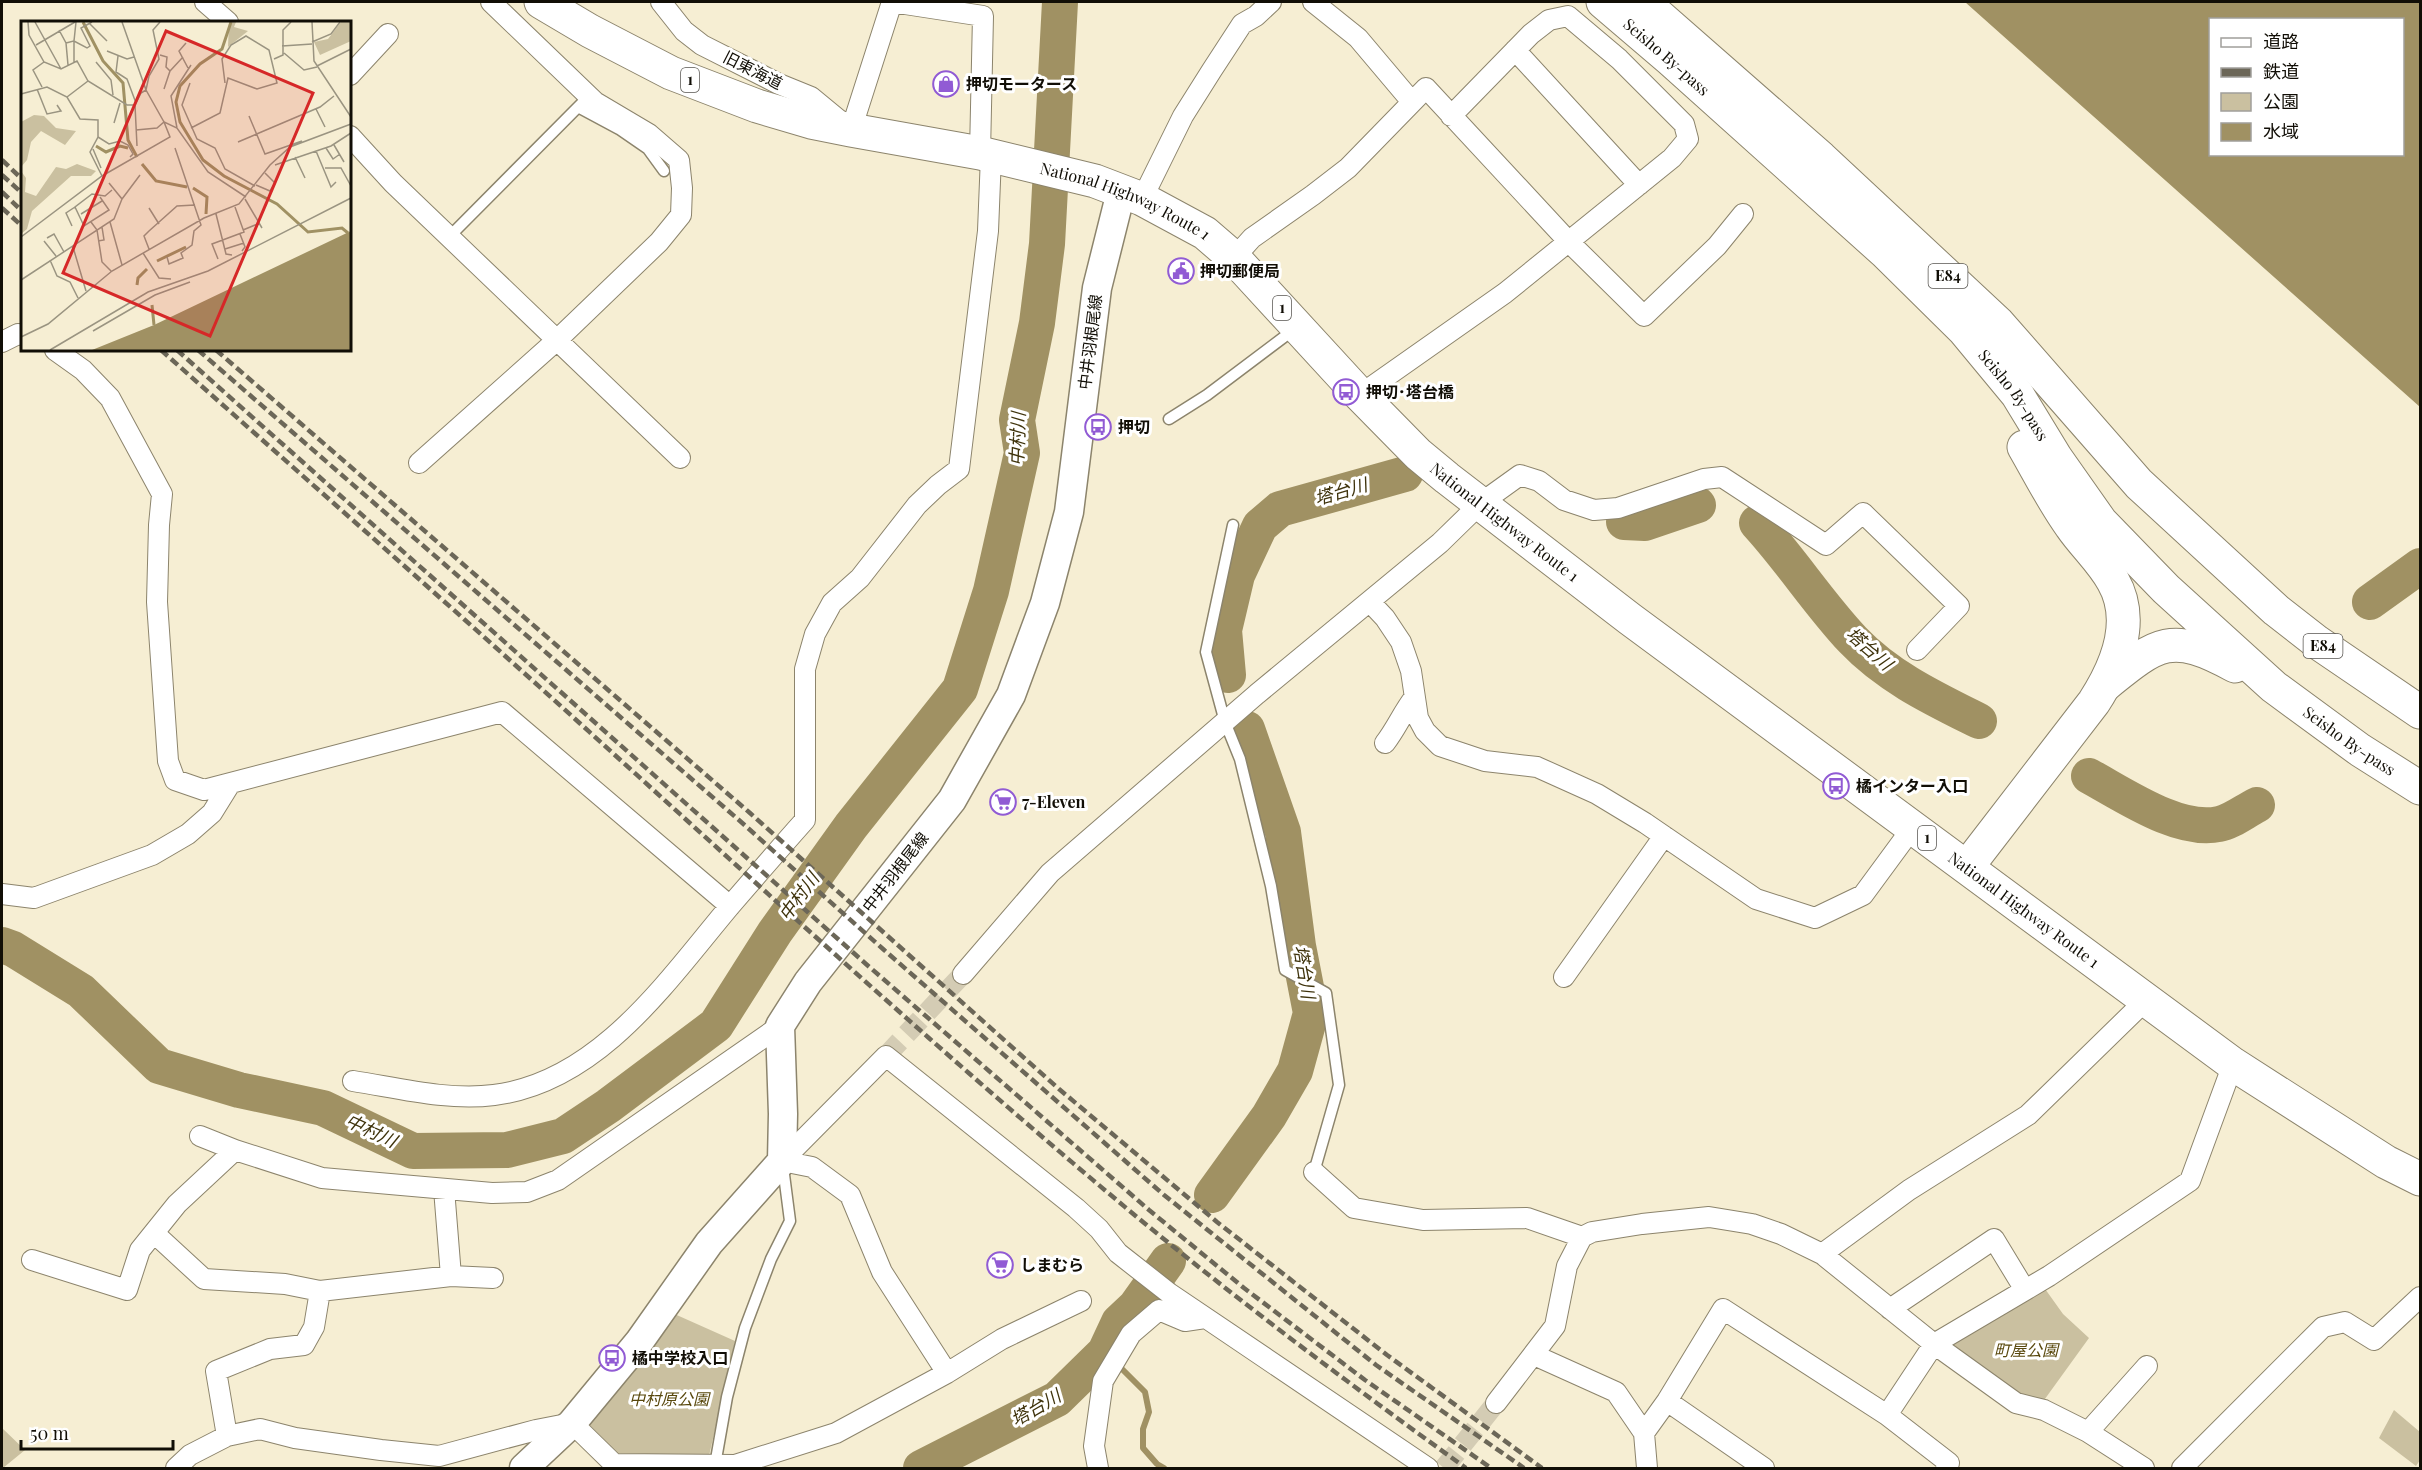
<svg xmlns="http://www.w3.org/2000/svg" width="2422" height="1470" viewBox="0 0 2422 1470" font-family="'Playfair Display','Noto Sans JP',serif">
  <rect width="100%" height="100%" fill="#f6eed3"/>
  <path fill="#cac0a0" d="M2043,1286L2063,1314L2089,1338L2042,1403H2027L1946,1345Z
    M670,1312L735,1341L709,1456L617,1453L587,1423Z
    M2394,1410L2420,1432V1460L2416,1466L2379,1438Z
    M2,1428L25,1450L3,1468H2Z"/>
  <path fill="#a09163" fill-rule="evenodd" d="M1965,2H2420V407ZM2210,20H2402V154H2210Z"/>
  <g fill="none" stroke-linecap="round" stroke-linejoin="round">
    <path stroke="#a09163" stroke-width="6" d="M1105,1352L1145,1392L1149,1412L1143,1429V1448L1157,1464L1164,1468"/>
    <path stroke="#a09163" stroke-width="36" d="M1624,522L1645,523L1698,505
      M1757,523C1791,560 1819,604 1853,640C1888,677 1935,699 1979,721
      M2370,602L2420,566
      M1228,675L1224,630L1237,575L1260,526L1280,509L1405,474
      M2089,776C2124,795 2179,833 2219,824C2231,822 2245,811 2257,805
      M2,945L13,949L81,991L159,1066L239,1090L323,1108L413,1151L507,1150L563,1136L608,1106L716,1025L775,932L851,826L960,689L991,591L1022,453L1017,420L1037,323L1047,244L1060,2
      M1212,1195L1269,1116L1295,1071L1311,1013L1298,946L1283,832L1247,729
      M921,1468L1057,1399L1105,1352L1119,1322L1136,1306L1168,1261"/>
    <path stroke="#d4ccb4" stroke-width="20" stroke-dasharray="20 10" stroke-linecap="butt" d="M886,1056L963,974
      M1444,1468L1496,1403"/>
    <g stroke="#8c846c" stroke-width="13">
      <path id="service" d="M578,107L619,129L648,149L664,171
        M449,237L589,96
        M1169,419L1207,395L1296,328
        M1233,525L1206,652L1225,722L1240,759L1271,886L1285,970L1326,993L1339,1085L1314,1172
        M715,1465L727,1397L745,1328L771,1259L790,1221L783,1167"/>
    </g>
    <g stroke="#8c846c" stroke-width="22">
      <path id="minor" d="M205,2L228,22
        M661,2L684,31L702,45L779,84L811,97L851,130L892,2L983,16L980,153
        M1313,2L1358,38L1412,102
        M1515,50L1639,185
        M350,75L388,34
        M350,136L393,183L680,458
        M1142,199L1183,116L1212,70L1242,24L1256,16L1271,2
        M1234,258L1252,238L1313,195L1348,168L1426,88L1569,242L1644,316L1717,246L1743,214
        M2,342L18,334L22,335
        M55,350L83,370L110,398L162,494L159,525L157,602L168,761L175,780L204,790L502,712L730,906
        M1360,395L1505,293L1672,158L1688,139L1684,124L1619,59L1568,16L1549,20L1531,34L1451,116
        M419,463L557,340L659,242L681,215L682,188L679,160L649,134L595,102L491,2
        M1370,602L1385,618L1401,642L1411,671L1418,718L1425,731L1440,746L1485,761L1537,767L1597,794L1645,823L1756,899L1815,918L1863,895L1913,827
        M1385,743C1396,729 1403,712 1414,698
        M2,894L34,898L152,855L188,834L212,813L230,784
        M963,974L1050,873L1257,694L1440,543L1481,503L1520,475L1539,481L1564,500L1594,510L1618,508L1704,479L1722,477L1826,545L1863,513L1959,606L1917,650
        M1564,977L1664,836
        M353,1081C398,1088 448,1101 494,1095C599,1082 667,981 730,906C755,877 780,848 805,820V669L815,634L832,603L860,578L917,505L938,485L959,469L988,231L991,156
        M200,1136L235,1150L322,1178L492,1193L527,1192L558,1180L780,1026
        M782,1161L886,1056L1076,1208L1099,1229L1118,1253L1169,1293L1428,1468
        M782,1161L812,1167L850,1195L882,1272L947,1373
        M1314,1172L1354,1208L1423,1220L1527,1218L1582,1237
        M444,1189L451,1276
        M154,1233L204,1279L285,1284L320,1291
        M1822,1254L1909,1190L2028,1115L2145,1001
        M32,1260L127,1290L140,1250L177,1204L235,1150
        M1890,1309L1994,1239L2025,1290
        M1534,1355L1616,1392L1644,1433L1647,1468
        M1667,1401L1764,1468
        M1496,1403L1555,1326L1567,1266L1582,1237L1592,1232L1642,1224L1709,1217L1752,1224L1781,1234L1822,1254L1934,1344L2016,1403L2044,1410L2088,1432L2144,1468
        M1887,1415L1934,1344L2049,1276L2190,1181L2233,1064
        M2088,1432L2147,1366
        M1644,1433L1667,1401L1723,1309L1887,1415L1949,1463L1946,1468
        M227,1436L216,1371L270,1349L304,1345L314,1327L320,1291L451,1276L493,1278
        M735,1465L836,1433L947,1373L1002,1339L1081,1301
        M176,1468L190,1455L227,1436L260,1429L295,1438L381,1450L439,1456L536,1430L572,1423L614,1464L735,1465L737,1468
        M1098,1468L1094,1446L1103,1381L1131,1334L1159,1310L1185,1321L1205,1318
        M2182,1468L2323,1327L2345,1322L2374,1340L2420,1297"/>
    </g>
    <g stroke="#8c846c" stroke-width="31">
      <path id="secondary" d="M524,1468L572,1423L639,1342L709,1243L782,1161L783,1114L780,1026L808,982L952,800L1011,695L1045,603L1069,512L1097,288L1121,192"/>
    </g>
    <g stroke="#8c846c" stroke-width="35">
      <g id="trunk">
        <path id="s1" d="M541,2L590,31L671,73L757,106L811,122L851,130L980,153L1095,181L1142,199L1205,233L1234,258L1360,395L1418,454L1447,478L1630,619L2233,1064L2386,1162L2420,1179"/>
      </g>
    </g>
    <g stroke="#8c846c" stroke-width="35">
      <g id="motorway">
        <path id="s2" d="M1603,2L1671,60L1886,253L1964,330L2017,394L2056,458L2101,522L2166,589L2274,687L2360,750L2420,788"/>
        <path d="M1643,2L1821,158L1998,323L2139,484L2276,610L2317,642L2420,712"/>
        <path d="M2105,685C2158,642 2171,631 2235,666"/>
        <path d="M1967,867L2094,702C2116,668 2136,621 2113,581C2102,561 2084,545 2071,526C2053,501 2039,473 2024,447"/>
      </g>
    </g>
    <use href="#service" stroke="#fff" stroke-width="10"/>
    <use href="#minor" stroke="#fff" stroke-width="20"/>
    <use href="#secondary" stroke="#fff" stroke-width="28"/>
    <use href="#trunk" stroke="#fff" stroke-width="33"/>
    <use href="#motorway" stroke="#fff" stroke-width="33"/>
    <path stroke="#6c6758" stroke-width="4.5" stroke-dasharray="9 4.5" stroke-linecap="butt" d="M2,160L22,179
      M2,175L22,193
      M2,192L22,211
      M2,208L22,226
      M161,350C298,472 437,594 574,718C762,888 948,1060 1143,1222C1248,1308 1356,1389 1466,1468
      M177,350L866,964L1149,1210L1244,1288L1365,1380L1491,1468
      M198,350L740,821L883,949L1164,1195L1376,1365L1524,1468
      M216,350L750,813L1059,1089L1217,1222L1387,1355L1542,1468"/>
  </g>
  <defs>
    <g id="shop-ring" transform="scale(1.35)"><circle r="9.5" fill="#fff" stroke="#915bd4" stroke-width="1.5"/><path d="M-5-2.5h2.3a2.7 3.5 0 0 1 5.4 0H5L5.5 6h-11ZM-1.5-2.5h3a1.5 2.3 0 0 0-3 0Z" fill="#915bd4"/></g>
    <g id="civic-ring" transform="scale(1.35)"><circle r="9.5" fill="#fff" stroke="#915bd4" stroke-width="1.5"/><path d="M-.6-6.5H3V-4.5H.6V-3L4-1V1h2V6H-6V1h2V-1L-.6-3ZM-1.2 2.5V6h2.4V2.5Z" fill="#915bd4"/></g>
    <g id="bus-ring" transform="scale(1.35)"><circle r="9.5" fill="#fff" stroke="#915bd4" stroke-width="1.5"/><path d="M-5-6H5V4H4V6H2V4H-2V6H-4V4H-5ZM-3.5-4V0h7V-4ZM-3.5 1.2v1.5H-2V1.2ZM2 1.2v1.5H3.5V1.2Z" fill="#915bd4"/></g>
    <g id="supermarket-ring" transform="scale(1.35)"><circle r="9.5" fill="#fff" stroke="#915bd4" stroke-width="1.5"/><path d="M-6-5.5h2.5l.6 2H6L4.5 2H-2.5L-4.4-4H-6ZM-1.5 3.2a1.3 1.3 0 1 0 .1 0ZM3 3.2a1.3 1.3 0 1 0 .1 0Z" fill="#915bd4"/></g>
  </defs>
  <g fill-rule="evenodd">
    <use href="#shop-ring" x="946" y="84"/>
    <use href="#civic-ring" x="1181" y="271"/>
    <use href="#bus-ring" x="1346" y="392"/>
    <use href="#bus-ring" x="1098" y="427"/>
    <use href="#bus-ring" x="1836" y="786"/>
    <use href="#supermarket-ring" x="1003" y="802"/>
    <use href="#supermarket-ring" x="1000" y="1265"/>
    <use href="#bus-ring" x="612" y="1358"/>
  </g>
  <g text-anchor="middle" stroke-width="6" stroke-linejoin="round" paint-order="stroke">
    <g fill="#fff" stroke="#585651" stroke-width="1.5">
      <rect x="681" y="68" width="18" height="24" rx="4.5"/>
      <rect x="1928.5" y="264" width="39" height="24" rx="4.5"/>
      <rect x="1273" y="296" width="18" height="24" rx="4.5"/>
      <rect x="2303.5" y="634" width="39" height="24" rx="4.5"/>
      <rect x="1918" y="826" width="18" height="24" rx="4.5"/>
    </g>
    <g font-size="15" font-weight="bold" fill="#110e06">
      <text x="690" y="85">1</text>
      <text x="1948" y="281">E84</text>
      <text x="1282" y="313">1</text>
      <text x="2323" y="651">E84</text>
      <text x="1927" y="843">1</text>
    </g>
    <g font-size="16" fill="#110e06" stroke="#fff">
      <text dy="6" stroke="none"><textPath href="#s2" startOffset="84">Seisho By-pass</textPath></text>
      <text transform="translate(753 70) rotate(27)" y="6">旧東海道</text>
      <text dy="6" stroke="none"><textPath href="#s1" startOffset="622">National Highway Route 1</textPath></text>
      <text transform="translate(1090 342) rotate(-83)" y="6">中井羽根尾線</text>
      <text dy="6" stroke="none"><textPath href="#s2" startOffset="570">Seisho By-pass</textPath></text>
      <text dy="6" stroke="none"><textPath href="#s1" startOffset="1126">National Highway Route 1</textPath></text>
      <text dy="6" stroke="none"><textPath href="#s2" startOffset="1056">Seisho By-pass</textPath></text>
      <text transform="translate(895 872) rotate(-52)" y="6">中井羽根尾線</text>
      <text dy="6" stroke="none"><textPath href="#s1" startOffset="1774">National Highway Route 1</textPath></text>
    </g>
    <g font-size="16" font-weight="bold" fill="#110e06" stroke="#fff" text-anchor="start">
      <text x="966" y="90">押切モータース</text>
      <text x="1200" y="277">押切郵便局</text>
      <text x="1366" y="398">押切･塔台橋</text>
      <text x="1118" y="433">押切</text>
      <text x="1856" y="792">橘インター入口</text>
      <text x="1022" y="808">7-Eleven</text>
      <text x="1020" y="1271">しまむら</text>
      <text x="632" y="1364">橘中学校入口</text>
    </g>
    <g font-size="16" font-style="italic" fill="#59480d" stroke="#fff">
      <text x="2026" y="1356">町屋公園</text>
      <text x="669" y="1405">中村原公園</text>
    </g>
    <g font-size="18" font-style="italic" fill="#3f330c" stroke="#fff">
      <text transform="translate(1018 439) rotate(-88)" y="6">中村川</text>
      <text transform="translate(1341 492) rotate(-16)" y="6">塔台川</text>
      <text transform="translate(1869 649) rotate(41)" y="6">塔台川</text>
      <text transform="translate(799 897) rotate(-54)" y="6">中村川</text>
      <text transform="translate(1304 972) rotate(81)" y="6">塔台川</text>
      <text transform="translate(371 1131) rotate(25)" y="6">中村川</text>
      <text transform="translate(1036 1408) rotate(-30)" y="6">塔台川</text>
    </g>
  </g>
  <g transform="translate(21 21)">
    <rect width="330" height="330" fill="#f6eed3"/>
    <path d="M208,1H215L213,6L227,10L207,26ZM320,1H330V20L299,34L293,21L307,18ZM13,94L23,95L35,107L55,110L44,124L20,110L10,121L6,139L0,146V101ZM56,143L75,150L70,155H50L11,190L6,208L0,213V150L5,157L4,171L15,175L35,146L45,148Z" fill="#cac0a0"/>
    <path d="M330,210V329H71L133,304Z" fill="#a09163"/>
    <path fill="none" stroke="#a09163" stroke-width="3" d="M62,1L82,40L102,62L107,119L116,136M210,1L201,28L179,43L159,65L155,81L159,101L182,139L203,155L256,183L287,211L321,207L327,212M75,125L85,131L99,125L107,127M121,143L135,160L166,166M172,167L186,176L185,193M136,240L165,226M116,264L117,257L126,248M131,284L133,304"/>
    <path fill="none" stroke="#9a9481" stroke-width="1.5" d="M7,1L8,14L23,41L40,48L56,40L67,60L106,84H114L120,72L125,69L128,55L138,38L132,9L139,1M14,1L40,48M101,1L125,69L143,101L156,107L187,151L225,176M291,1L293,40L330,96M69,3L86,20M38,9L45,22L47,44M291,21L310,13L319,1M45,22L53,20L55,1M165,22L158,30L167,47M15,24L54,1M261,25L291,23M86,30L106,38L113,36M263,32L283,49L296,46M139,34L146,36L145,46L149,50L143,68M97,35L95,51L106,58L115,82M253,38L262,34V9L270,1M53,41V20L66,27L69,25L60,7L71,1M75,41L90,59L92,74M296,45L330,28M149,50L162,36M169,62L161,84L176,118L194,127L204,148L234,165M21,66L12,49L23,41M16,68L26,93L40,90L36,84M0,73L26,66L46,76L59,98L77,99V116L69,131L81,155M46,76L67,60M114,84L116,125M295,88L304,106M228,95L244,133L281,120M93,102L99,82M156,107L150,75L170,44M170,107L199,92L207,57L236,68L256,62L248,29L225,15L210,24L201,38L204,62M77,116L88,123L99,120L107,124L112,133L109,136M217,121L299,86L313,75M313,124L323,141M305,127L312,138L319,133M72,128L80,147M295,130L310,166L315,161M274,136L284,157M254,144L310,125L330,112M304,147H320L330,165M235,164L249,170L254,162L244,152M79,176L88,189L63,205L54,186L71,173L84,175L91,169M101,178L119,154M224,178L241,207M128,187L138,203M60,193L81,180M195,193L205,233L211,234M70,201L76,209L81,241L90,250M89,201L101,244M51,205L45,192L54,186M222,209L239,202M219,213L224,226L221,230M0,216L81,155L149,116L143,101L136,107L115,109M26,217L33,213L43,231M23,220L35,235M77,220L83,219L81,206M52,226L65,270M128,228L123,215L128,210L156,185L174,184M204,228L223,222M122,232L138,257L150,258M146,236L148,243L162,237L160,232L171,224L173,210L180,204L154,127M197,238L191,223L223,211L214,186M29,239L36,255L49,261L57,277M0,259L93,198L101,178L88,162M72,310L134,274L169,261M0,316L27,303L91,250L183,197L218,183L249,144L269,126L330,103M29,329L127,271L187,250L330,177"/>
    <path fill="#d62828" fill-opacity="0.15" stroke="#d62828" stroke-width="3" d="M145,10L292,72L189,315L42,252Z"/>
    <rect width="330" height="330" fill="none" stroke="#110e06" stroke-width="3"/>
  </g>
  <rect width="2422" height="1470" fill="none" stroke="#110e06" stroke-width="6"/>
  <rect x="2209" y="18" width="195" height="138" fill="#ffffff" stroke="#a09f9b" stroke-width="1.5"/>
  <rect x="2221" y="38" width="30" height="9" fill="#ffffff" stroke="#a09f9b" stroke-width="1.5"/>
  <text x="2263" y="48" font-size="18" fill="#110e06">道路</text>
  <rect x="2221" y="68" width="30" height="9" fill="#6c6758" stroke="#a09f9b" stroke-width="1.5"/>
  <text x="2263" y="78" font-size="18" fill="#110e06">鉄道</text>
  <rect x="2221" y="93" width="30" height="18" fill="#cac0a0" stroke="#a09f9b" stroke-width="1.5"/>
  <text x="2263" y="108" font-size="18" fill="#110e06">公園</text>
  <rect x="2221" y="123" width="30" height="18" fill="#a09163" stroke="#a09f9b" stroke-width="1.5"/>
  <text x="2263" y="138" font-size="18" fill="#110e06">水域</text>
  <path d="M21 1440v9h152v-9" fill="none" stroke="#110e06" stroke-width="3"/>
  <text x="30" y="1440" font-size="18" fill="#110e06" stroke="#ffffff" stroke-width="4.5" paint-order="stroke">50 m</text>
</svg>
